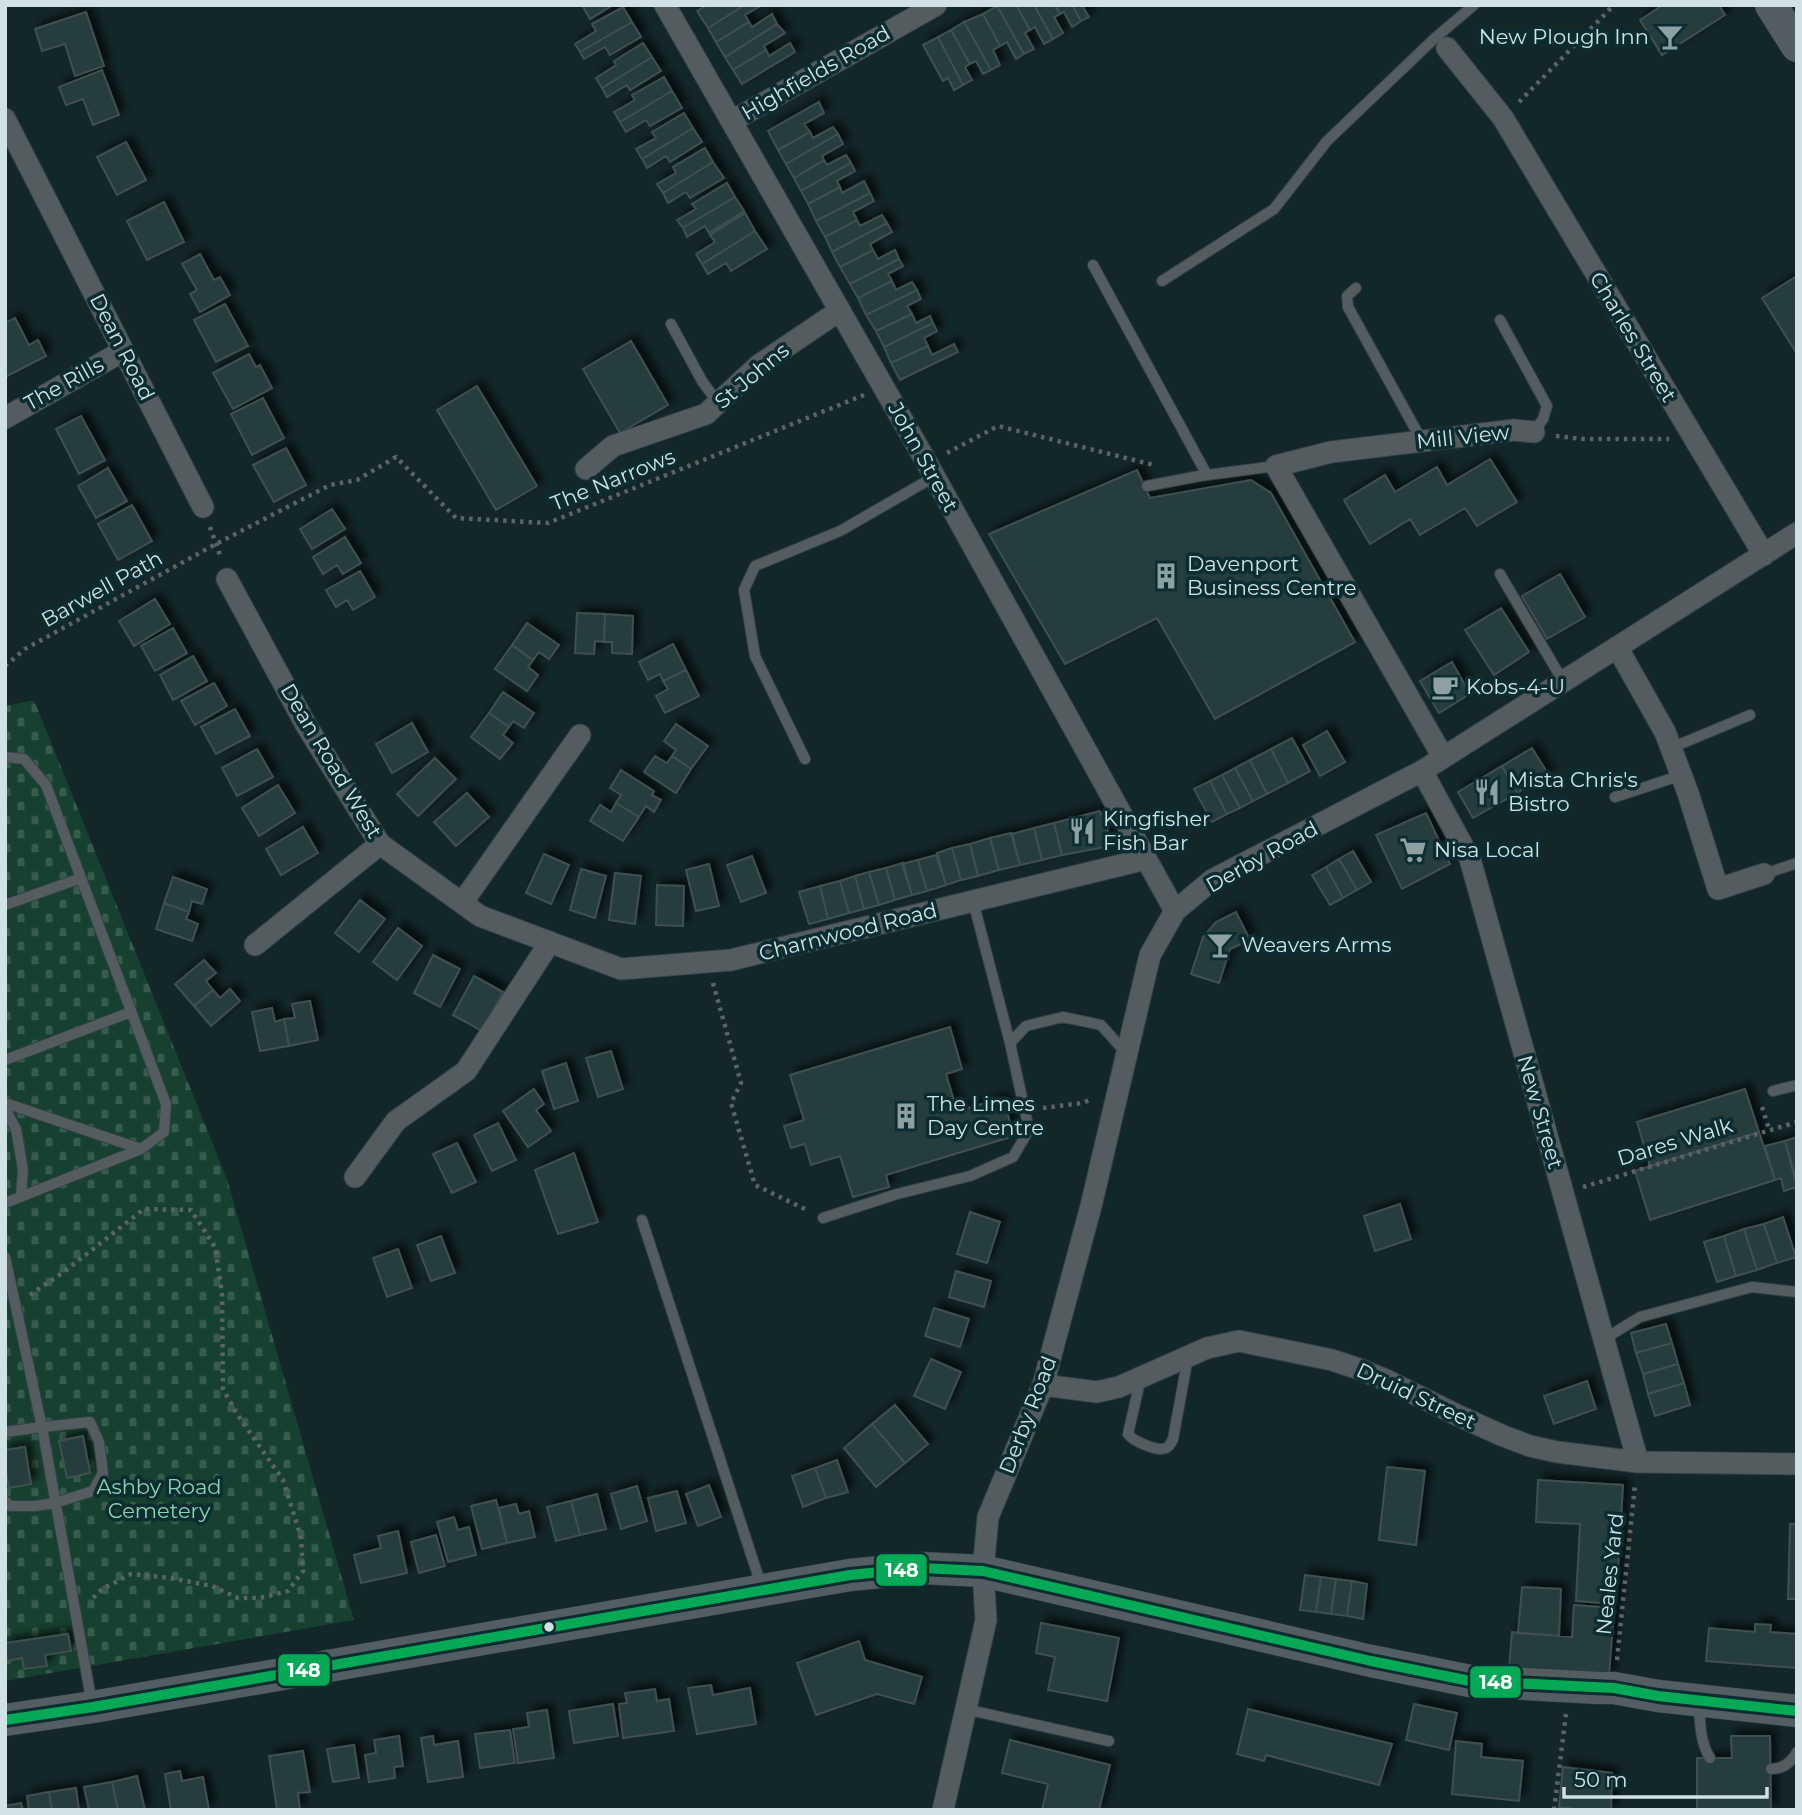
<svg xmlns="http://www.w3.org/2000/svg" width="1802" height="1815" viewBox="0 0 1802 1815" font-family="Montserrat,sans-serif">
  <defs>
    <pattern id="cemetery-stones" width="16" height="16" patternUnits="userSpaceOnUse" patternTransform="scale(1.75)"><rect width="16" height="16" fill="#16402f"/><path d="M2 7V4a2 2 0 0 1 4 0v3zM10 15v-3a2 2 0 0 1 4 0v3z" fill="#375b4d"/></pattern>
    <filter id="shadow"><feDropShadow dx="6" dy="-6" stdDeviation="3.5" flood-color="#0009"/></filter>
  </defs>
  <rect width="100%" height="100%" fill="#132628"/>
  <path fill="url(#cemetery-stones)" d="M34,700L227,1179L354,1620L5,1681V706Z"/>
  <path fill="#283c3d" stroke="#404f4f" stroke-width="2" filter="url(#shadow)" d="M582,5H613L590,19Z
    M707,5H745L708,28L697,11Z
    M745,5H762L745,15L749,22L716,42L708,28Z
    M1016,5L1030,30L1025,33L1034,49L1024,54L997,6Z
    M1016,5H1034L1053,39L1044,44L1035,27L1030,30Z
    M1034,5H1055L1060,14L1054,17L1063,33L1053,39Z
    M1055,5H1072L1081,21L1072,27L1064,12L1060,14Z
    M1072,5H1082L1089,17L1081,21Z
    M1663,5H1719L1725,15L1662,55L1640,20Z
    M997,6L1024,54L1016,59L1007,42L1000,46L983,14Z
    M623,7L632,22L580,52L575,44L596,31L592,24Z
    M86,12L104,66L75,76L65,44L42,51L35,29Z
    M772,14L777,24L725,57L716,42L749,22L752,27Z
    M983,14L1000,46L993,50L1000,65L991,70L964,22Z
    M632,22L641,37L610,55L605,47L584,59L580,52Z
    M964,22L991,70L983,74L976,61L970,64L951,30Z
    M777,24L785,33L764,46L766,50L733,70L725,57Z
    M951,30L970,64L965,67L972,80L963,85L938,37Z
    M938,37L963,85L954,90L948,78L943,81L923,45Z
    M643,43L652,57L602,88L596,78L616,65L614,61Z
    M790,43L795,52L742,84L733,70L766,50L769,56Z
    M652,57L661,71L630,90L627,85L607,97L602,88Z
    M102,70L119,115L93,125L83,99L66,105L59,87Z
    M664,77L672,91L620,122L614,112L635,100L632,95Z
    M672,91L682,108L650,126L646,120L626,132L620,122Z
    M819,102L824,113L804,124L810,132L778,150L768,131Z
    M684,113L693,128L642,159L636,149L656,138L652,132Z
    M833,127L838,134L786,164L778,150L810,132L813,138Z
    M693,128L702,142L670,162L666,156L647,168L642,159Z
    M838,134L843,144L822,156L824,160L794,178L786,164Z
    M126,142L146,180L117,195L97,157Z
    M705,148L713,162L663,193L657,184L676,173L673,167Z
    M846,155L851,163L801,191L794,178L824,160L827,165Z
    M713,162L724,178L690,198L686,192L668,203L663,193Z
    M851,163L855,171L837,181L840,187L808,204L801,191Z
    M864,181L870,193L816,221L808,204L840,187L842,193Z
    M727,183L735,197L683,228L677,220L696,209L692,204Z
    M870,193L874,201L853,212L857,220L825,237L816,221Z
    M735,197L744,211L709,233L705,226L687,237L683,228Z
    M164,202L184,242L147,260L127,221Z
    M745,213L755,231L702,264L696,254L715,242L710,235Z
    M882,215L887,223L832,252L825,237L857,220L860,226Z
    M887,223L892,232L870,244L873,250L840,267L832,252Z
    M755,231L767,249L731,271L726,263L708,274L702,264Z
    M873,250L878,259L895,250L899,259L850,284L840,267Z
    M200,254L214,280L220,277L230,295L200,312L190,294L197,290L182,264Z
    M899,259L903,266L888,274L892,281L858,298L850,284Z
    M1797,276V354L1762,298Z
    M892,281L896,290L912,282L917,290L866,315L858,298Z
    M917,290L921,299L907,306L912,314L876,331L866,315Z
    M225,304L248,346L216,362L194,320Z
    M912,314L916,323L930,316L933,323L884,347L876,331Z
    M15,318L29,345L38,340L46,356L5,377V323Z
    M933,323L937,331L924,338L928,346L891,363L884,347Z
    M631,341L668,405L620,433L583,369Z
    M954,344L958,352L900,380L891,363L928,346L932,355Z
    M249,354L256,367L260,365L272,388L233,409L213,373Z
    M477,386L537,486L496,510L437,410Z
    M263,398L284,438L252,455L231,414Z
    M81,416L105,460L79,474L56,429Z
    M286,448L306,485L274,502L253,465Z
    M1490,459L1517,502L1477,526L1465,508L1420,535L1410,519L1370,544L1344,500L1385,475L1395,492L1437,467L1447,485Z
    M108,468L127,501L96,518L78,486Z
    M1137,470L1150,498L1251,480L1271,493L1355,642L1215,719L1157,618L1065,664L989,534Z
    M132,505L152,541L118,560L98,524Z
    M332,509L345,529L312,549L300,529Z
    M345,537L361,563L343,574L337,565L323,574L313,557Z
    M360,571L375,597L353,610L347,600L336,607L326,590Z
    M1560,574L1585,617L1547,639L1522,596Z
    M155,599L170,624L134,646L119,621Z
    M1501,608L1529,652L1494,675L1465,630Z
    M577,613L605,614L604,642L595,641L594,654L575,653Z
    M605,614L633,616L632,654L612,653V642H604Z
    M527,623L559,645L549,659L539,652L533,660L512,645Z
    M173,628L187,653L155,671L141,646Z
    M673,644L686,670L663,681L660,674L648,680L639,662Z
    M512,645L533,660L528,667L538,675L527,691L495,669Z
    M193,656L207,681L173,700L160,675Z
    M1452,662L1470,694L1439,713L1420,681Z
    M686,670L699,696L665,713L656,696L668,689L663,681Z
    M214,683L227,706L195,725L181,701Z
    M503,692L534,713L524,728L513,721L509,727L489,713Z
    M235,709L250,736L216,754L201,727Z
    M489,713L509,727L503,735L513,743L500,759L471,737Z
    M412,723L428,752L392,773L376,744Z
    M676,724L708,746L691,769L672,756L676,750L664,741Z
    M1327,731L1345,762L1320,776L1303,745Z
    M1292,738L1310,771L1288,783L1271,749Z
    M1532,748L1548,774L1517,793L1502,766Z
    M257,749L273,777L237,796L222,768Z
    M1271,749L1288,783L1267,794L1250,760Z
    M655,756L667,763L672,756L691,769L676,793L644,772Z
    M435,758L456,779L418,816L397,794Z
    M1250,760L1267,794L1253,801L1235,768Z
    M1502,766L1517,793L1473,818L1458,792Z
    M1235,768L1253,801L1240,808L1222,775Z
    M621,770L654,791L652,795L661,800L654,812L646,806L639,817L616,803L621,795L610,788Z
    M1222,775L1240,808L1227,814L1210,781Z
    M1210,781L1227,814L1212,822L1194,789Z
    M278,785L295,813L259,836L242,808Z
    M467,793L489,817L456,846L434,822Z
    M616,803L639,817L623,841L590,821L600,805L611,812Z
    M1100,811L1111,839L1105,847L1062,855L1054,823Z
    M1426,813L1450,864L1402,889L1376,835Z
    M1054,823L1062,855L1042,860L1034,828Z
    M303,827L318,853L281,875L266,849Z
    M1034,828L1042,860L1020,865L1012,834Z
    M1011,833L1020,865L999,870L990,838Z
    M990,838L999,870L978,876L970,844Z
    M970,844L978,876L961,880L952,848Z
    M952,848L961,880L946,885L937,853Z
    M1353,851L1371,882L1357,890L1339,859Z
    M544,854L569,865L551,904L526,893Z
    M936,855L946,885L927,891L918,860Z
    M752,856L766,893L741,902L727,865Z
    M1339,859L1357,890L1343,898L1326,867Z
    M918,860L927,891L912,895L902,864Z
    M903,863L912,895L895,900L886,868Z
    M709,864L719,906L696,911L686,870Z
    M1326,867L1343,898L1330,905L1312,875Z
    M886,868L895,900L879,905L869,872Z
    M581,869L606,876L595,918L570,910Z
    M869,872L879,905L864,909L855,876Z
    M615,873L641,876L635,924L609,920Z
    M855,876L864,909L849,913L840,881Z
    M173,877L207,889L202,904L192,901L189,912L164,903Z
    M840,881L849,913L828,919L820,886Z
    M657,885L684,886L683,926L656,925Z
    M820,886L828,919L809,924L799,892Z
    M360,900L385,919L359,952L335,933Z
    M164,903L189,912L186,919L198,924L192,941L156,929Z
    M1236,912L1250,940L1230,949L1219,983L1191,974L1203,937L1216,922Z
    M398,928L422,946L397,980L373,962Z
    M433,955L460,969L440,1007L414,993Z
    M204,960L216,973L206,981L213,990L194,1006L175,984Z
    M474,976L503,992L482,1031L453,1015Z
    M230,989L240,1001L211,1026L194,1006L213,990L220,998Z
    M310,1001L318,1040L289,1046L284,1019L295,1018L292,1004Z
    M272,1008L275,1022L284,1019L289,1046L260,1051L252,1012Z
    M950,1027L962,1069L946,1074L957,1111L1003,1098L1014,1136L886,1175L889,1187L853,1197L840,1156L811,1165L805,1144L791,1148L784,1126L804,1120L790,1075Z
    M611,1051L623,1089L598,1097L586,1058Z
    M566,1063L578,1101L554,1109L542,1071Z
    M534,1089L544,1104L536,1110L551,1131L528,1147L503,1111Z
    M1745,1089L1759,1132L1650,1166L1637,1122Z
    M498,1123L516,1160L492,1171L474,1135Z
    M1759,1132L1775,1180L1650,1220L1635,1171Z
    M1797,1137V1182L1785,1141Z
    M1785,1141L1797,1187L1784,1191L1781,1178L1775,1180L1765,1146Z
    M457,1143L476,1182L452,1193L433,1154Z
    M574,1153L598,1222L558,1234L535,1170Z
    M1400,1204L1411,1239L1375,1251L1364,1216Z
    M970,1212L1000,1222L987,1263L957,1254Z
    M1783,1217L1796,1257L1777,1263L1764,1224Z
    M1764,1224L1777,1263L1757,1270L1744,1229Z
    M1744,1229L1757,1270L1736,1276L1724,1236Z
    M441,1236L455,1273L431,1281L417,1245Z
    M1724,1236L1736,1276L1717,1282L1704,1242Z
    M398,1249L412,1288L387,1297L373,1258Z
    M956,1271L991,1281L984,1307L949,1297Z
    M934,1308L969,1319L960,1347L925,1336Z
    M1666,1324L1672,1343L1636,1353L1631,1333Z
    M1672,1343L1678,1364L1643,1374L1636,1353Z
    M931,1359L961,1372L945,1409L914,1396Z
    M1678,1364L1684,1383L1648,1394L1643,1374Z
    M1587,1381L1596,1409L1554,1424L1544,1396Z
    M1684,1383L1690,1405L1655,1416L1648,1394Z
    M895,1405L928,1444L905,1463L872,1424Z
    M872,1424L905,1463L876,1487L844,1448Z
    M83,1436L90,1473L67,1478L59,1441Z
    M25,1447L31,1484L9,1488L5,1466V1450Z
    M837,1460L848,1492L826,1498L815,1468Z
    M1387,1467L1425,1471L1416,1545L1379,1540Z
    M815,1468L826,1498L803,1507L792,1476Z
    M1538,1480L1623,1485L1616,1604L1576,1601L1580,1524L1536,1522Z
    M709,1485L721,1517L698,1526L686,1494Z
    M637,1486L647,1521L621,1529L611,1494Z
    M677,1491L686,1523L656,1531L648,1498Z
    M597,1494L606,1529L580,1535L571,1501Z
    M496,1500L507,1543L482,1549L471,1506Z
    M571,1501L580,1535L556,1541L547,1507Z
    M516,1504L519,1514L529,1511L535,1537L507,1543L499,1508Z
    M454,1517L458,1530L469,1527L476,1555L448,1562L437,1522Z
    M1790,1524H1797V1599H1788Z
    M398,1531L407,1573L361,1583L354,1555L381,1548L378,1536Z
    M436,1535L445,1566L419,1573L411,1542Z
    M1305,1575L1321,1577L1316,1612L1300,1610Z
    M1321,1577L1336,1579L1331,1614L1316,1612Z
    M1336,1579L1352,1581L1347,1616L1331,1614Z
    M1352,1581L1367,1584L1363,1619L1347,1616Z
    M1522,1587L1561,1589L1559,1636L1518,1633Z
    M1574,1605L1614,1608L1609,1676L1509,1668L1512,1632L1572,1637Z
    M1041,1623L1119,1638L1107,1701L1048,1690L1055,1657L1036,1653Z
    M1755,1624L1771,1625L1770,1632L1797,1634V1668L1706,1661L1709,1628L1755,1632Z
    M68,1634L71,1651L45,1655L47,1666L24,1669L22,1658L7,1661L5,1643Z
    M859,1641L865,1660L922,1677L914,1704L877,1694L816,1715L797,1663Z
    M711,1685L713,1695L750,1688L756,1724L697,1734L688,1688Z
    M655,1689L657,1701L669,1699L674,1731L623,1738L619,1704L627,1703L625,1693Z
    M613,1704L618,1736L574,1743L569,1711Z
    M1414,1704L1457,1713L1449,1750L1406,1740Z
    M1248,1709L1392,1744L1379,1785L1266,1755L1264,1761L1237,1754Z
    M547,1710L554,1758L518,1763L513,1729L529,1727L527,1713Z
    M510,1730L515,1763L480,1768L475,1734Z
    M399,1736L403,1766L394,1767L395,1778L369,1782L365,1755L376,1753L374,1740Z
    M433,1736L434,1745L458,1741L463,1777L428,1782L421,1738Z
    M1731,1736H1770L1771,1810H1697V1758H1732Z
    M1010,1740L1110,1765L1099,1810H1042L1048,1784L1002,1773Z
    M1456,1741L1482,1744L1481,1757L1523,1761L1519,1801L1452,1794Z
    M354,1745L359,1778L333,1782L327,1749Z
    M303,1751L310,1792L298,1793L300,1810H277L269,1756Z
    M1563,1767L1612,1773L1611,1810H1582L1559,1807Z
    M180,1771L182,1781L203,1777L209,1810H171L165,1774Z
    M137,1776L145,1810H118L112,1782Z
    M112,1782L118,1810H89L84,1787Z
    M76,1788L79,1810H52L49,1792Z
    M49,1792L52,1810H29L27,1796Z
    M21,1803L23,1810H5V1806Z"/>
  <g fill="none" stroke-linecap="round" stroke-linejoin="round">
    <g stroke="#334244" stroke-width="12">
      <path id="service" d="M1093,265L1207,475
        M1162,281L1274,209L1327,141L1435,38L1474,5
        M1356,288L1347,296L1348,307L1422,441
        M1500,320L1547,406L1543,419L1534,432
        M671,324L702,381L718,403
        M1147,486L1199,476L1276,466
        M1500,574L1563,681
        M1671,748L1750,715
        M5,757L24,759L46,785L166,1104L164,1132L141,1149L5,1203
        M805,759L755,656L744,590L755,566L840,531L934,477
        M1615,797L1682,775
        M1764,874L1797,863
        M973,901L1010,1043
        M5,905L81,878
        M5,1060L131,1012
        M1773,1091L1797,1085
        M5,1103L141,1149
        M5,1109L16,1129L23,1170L21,1196
        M823,1218L897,1194L970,1176L1013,1157L1029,1130L1010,1043L1026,1026L1063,1017L1101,1025L1127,1054
        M642,1220L762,1588
        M5,1257L42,1427L90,1422L99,1442L103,1473L93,1491L55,1503L36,1506H10L5,1501
        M1604,1339L1640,1317L1752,1287L1797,1292
        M1141,1377L1128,1434C1133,1441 1157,1452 1166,1448C1171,1445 1171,1443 1173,1439L1188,1357
        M5,1432L42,1427L92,1704
        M1699,1704C1700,1723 1700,1742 1710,1758
        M965,1709L1109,1741
        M1771,1769C1783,1769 1791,1763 1797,1752"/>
    </g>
    <g stroke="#334244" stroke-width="23">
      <path id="minor" d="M665,5L927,463L1175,911
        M1447,48L1503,118L1764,555
        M5,119L203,507
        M732,121L936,5
        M5,418L123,351
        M586,469L613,446L706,414L759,365L839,311
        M227,579L306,725L380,844L480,916L621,969L731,960L1146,859
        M1617,647L1665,732L1688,793L1718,889L1764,874
        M1443,757L1276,466L1331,452L1514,430L1534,432
        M1422,771L1470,859L1638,1462
        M462,903L580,735
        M255,945L380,844
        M355,1177L396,1121L466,1071L550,942
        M1043,1385L1097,1392L1119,1387L1207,1348L1239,1341L1332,1360L1359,1369L1386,1380L1457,1415L1501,1435L1530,1446L1557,1452L1638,1462L1797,1464
        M943,1810L986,1620L983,1571L988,1517L1043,1385L1091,1206L1150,955L1175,911L1212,880L1422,771L1797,533"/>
    </g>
    <g stroke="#334244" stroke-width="33">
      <path id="secondary" d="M1771,5L1797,46
        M5,1720L93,1707L850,1575L921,1568L983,1571L1371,1661L1470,1681L1598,1688H1614L1658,1696L1797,1711"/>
    </g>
    <path stroke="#5a6467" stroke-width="4.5" stroke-dasharray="3.5 5" stroke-linecap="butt" d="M1519,102L1614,5
      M1556,436L1583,439H1669
      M947,453L998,426L1154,465
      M210,527L221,558
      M5,666L25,649L216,544L330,485L357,480L396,457L456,518L548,523L864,395
      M713,983L741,1083L731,1103L755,1185L809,1211
      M1762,1107L1769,1129
      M1043,1108L1082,1103L1093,1099
      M1583,1187L1797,1122
      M30,1295L65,1271L144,1209L191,1210L215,1247L222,1294L223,1389L237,1414L283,1480L301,1537L303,1571L288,1591L260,1598H238L212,1586L170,1578L131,1574L102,1589L91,1600
      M1617,1660L1635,1484
      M1554,1810L1566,1714"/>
    <use href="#service" stroke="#545c60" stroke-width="10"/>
    <use href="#minor" stroke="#545c60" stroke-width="21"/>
    <use href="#secondary" stroke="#545e62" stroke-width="32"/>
    <g stroke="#0b2c30" stroke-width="16">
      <path id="bus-1" d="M5,1720L93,1707L850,1575L921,1568L983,1571L1371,1661L1470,1681L1614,1688L1658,1696L1797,1711"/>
    </g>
    <use href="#bus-1" stroke="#06aa56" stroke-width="10"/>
  </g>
  <defs>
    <g id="bar-bare" transform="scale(2.1)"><path d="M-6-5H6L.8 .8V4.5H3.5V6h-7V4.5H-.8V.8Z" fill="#8ea0a2" stroke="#0b2c30" stroke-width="2.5" paint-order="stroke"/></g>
    <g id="building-bare" transform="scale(2.1)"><path d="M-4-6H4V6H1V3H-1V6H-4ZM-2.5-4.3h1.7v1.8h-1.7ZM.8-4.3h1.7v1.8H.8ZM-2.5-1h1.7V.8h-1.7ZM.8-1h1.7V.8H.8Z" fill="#8ea0a2" stroke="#0b2c30" stroke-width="2.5" paint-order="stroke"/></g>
    <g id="cafe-bare" transform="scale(2.1)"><path d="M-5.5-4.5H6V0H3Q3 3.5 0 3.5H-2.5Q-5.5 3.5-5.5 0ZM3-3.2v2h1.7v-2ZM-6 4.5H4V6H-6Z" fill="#8ea0a2" stroke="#0b2c30" stroke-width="2.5" paint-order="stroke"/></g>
    <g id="restaurant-bare" transform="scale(2.1)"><path d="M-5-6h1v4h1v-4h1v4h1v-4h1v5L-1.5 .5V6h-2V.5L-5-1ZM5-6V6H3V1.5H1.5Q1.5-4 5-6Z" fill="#8ea0a2" stroke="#0b2c30" stroke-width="2.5" paint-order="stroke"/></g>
    <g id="supermarket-bare" transform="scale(2.1)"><path d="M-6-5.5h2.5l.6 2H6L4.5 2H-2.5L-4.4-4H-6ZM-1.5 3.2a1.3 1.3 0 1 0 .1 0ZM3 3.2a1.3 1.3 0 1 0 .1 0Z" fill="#8ea0a2" stroke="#0b2c30" stroke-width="2.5" paint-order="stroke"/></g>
  </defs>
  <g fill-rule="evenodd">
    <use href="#bar-bare" x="1670" y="37"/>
    <use href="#building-bare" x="1166" y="576"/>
    <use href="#cafe-bare" x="1445" y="687"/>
    <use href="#restaurant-bare" x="1487" y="792"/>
    <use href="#restaurant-bare" x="1082" y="831"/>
    <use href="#supermarket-bare" x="1413" y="850"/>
    <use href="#bar-bare" x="1220" y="945"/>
    <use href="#building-bare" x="906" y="1116"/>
  </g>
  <circle fill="#d0e2e4" stroke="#0b2c30" stroke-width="2.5" cx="549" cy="1627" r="6"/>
  <g text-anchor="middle" stroke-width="7" stroke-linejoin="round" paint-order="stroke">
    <g font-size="21" fill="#d0e2e4" stroke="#0b2c30" text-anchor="start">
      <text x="1649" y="44" text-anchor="end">New Plough Inn</text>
      <text x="1187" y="571">Davenport<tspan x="1187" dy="24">Business Centre</tspan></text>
      <text x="1466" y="694">Kobs-4-U</text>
      <text x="1508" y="787">Mista Chris's<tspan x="1508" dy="24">Bistro</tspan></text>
      <text x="1103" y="826">Kingfisher<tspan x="1103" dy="24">Fish Bar</tspan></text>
      <text x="1434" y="857">Nisa Local</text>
      <text x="1241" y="952">Weavers Arms</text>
      <text x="927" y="1111">The Limes<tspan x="927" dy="24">Day Centre</tspan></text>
    </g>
    <g font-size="21" fill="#d0e2e4" stroke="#0b2c30">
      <text transform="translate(816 73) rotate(-30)" y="7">Highfields Road</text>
      <text transform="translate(1633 337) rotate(59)" y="7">Charles Street</text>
      <text transform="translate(122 347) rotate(63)" y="7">Dean Road</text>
      <text transform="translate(752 376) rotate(-40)" y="7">St Johns</text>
      <text transform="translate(64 384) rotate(-29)" y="7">The Rills</text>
      <text transform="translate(1463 437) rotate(-6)" y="7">Mill View</text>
      <text transform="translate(923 457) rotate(61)" y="7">John Street</text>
      <text transform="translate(613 480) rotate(-22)" y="7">The Narrows</text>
      <text transform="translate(102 589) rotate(-29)" y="7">Barwell Path</text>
      <text transform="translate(331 761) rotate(59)" y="7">Dean Road West</text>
      <text transform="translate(1262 857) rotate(-29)" y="7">Derby Road</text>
      <text transform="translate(848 932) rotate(-14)" y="7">Charnwood Road</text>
      <text transform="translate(1540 1112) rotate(74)" y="7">New Street</text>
      <text transform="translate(1675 1142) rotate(-17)" y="7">Dares Walk</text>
      <text transform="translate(1416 1396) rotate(25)" y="7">Druid Street</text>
      <text transform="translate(1028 1415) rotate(-69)" y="7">Derby Road</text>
      <text transform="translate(1610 1574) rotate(-84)" y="7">Neales Yard</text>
    </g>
    <g font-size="21" fill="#8ad5b0" stroke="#0b2c30">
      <text x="159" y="1494">Ashby Road<tspan x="159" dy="24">Cemetery</tspan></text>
    </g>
  </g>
  <g stroke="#0b2c30" stroke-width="2.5">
    <rect x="875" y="1553" width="53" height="34" rx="7" fill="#06aa56"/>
    <rect x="277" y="1653" width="54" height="34" rx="7" fill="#06aa56"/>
    <rect x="1469" y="1665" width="53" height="34" rx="7" fill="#06aa56"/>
  </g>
  <g font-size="19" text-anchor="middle" font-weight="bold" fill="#fff">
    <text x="902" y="1577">148</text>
    <text x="304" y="1677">148</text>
    <text x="1496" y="1689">148</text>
  </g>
  <rect width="1802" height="1815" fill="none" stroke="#d0e2e4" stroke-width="14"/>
  <path d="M1564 1787v10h203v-10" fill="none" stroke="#d0e2e4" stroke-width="3.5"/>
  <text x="1574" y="1787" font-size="21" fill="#d0e2e4" stroke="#0b2c30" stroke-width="5" paint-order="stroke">50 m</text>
</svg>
